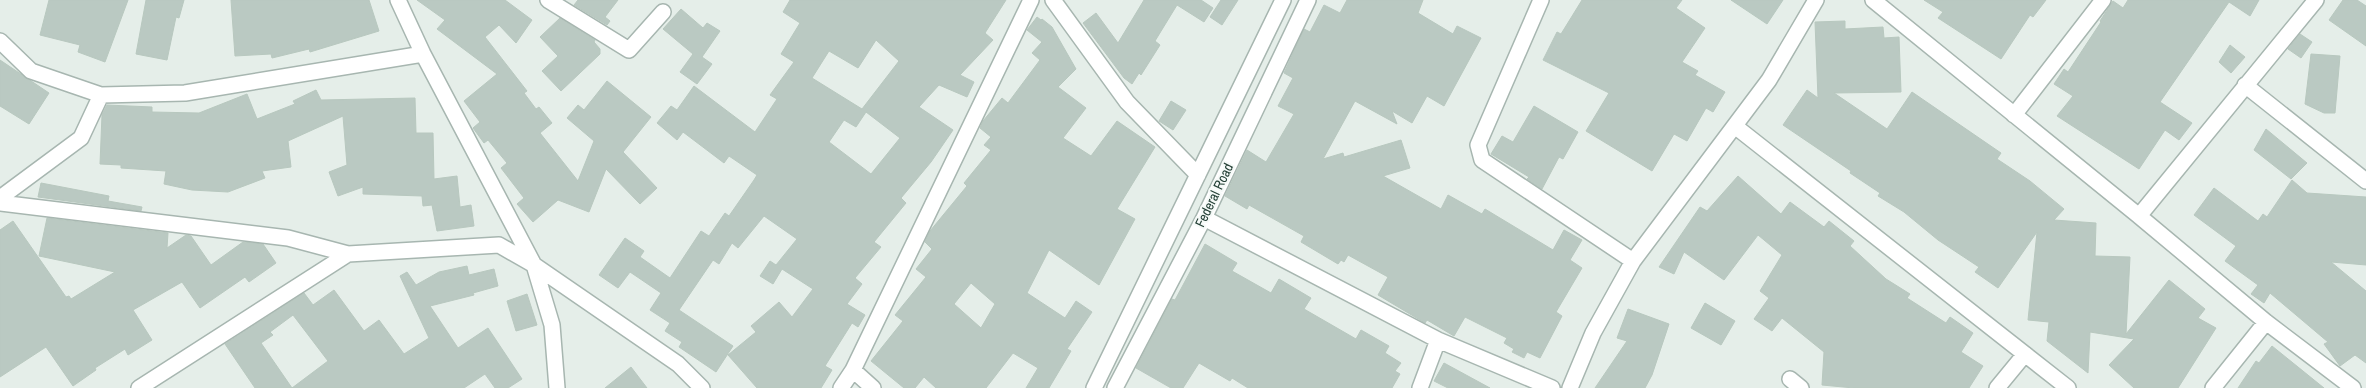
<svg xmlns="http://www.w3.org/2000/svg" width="2366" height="388" viewBox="0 0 2366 388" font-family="'Archivo Narrow',sans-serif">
  <rect width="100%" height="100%" fill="#e5eee9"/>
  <path fill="#bac9c2" stroke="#b8c8bf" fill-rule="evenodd" d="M49,0H128L105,62L78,52L80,45L40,35Z
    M146,0H184L179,18L176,17L167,60L136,54Z
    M231,0H369L379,31L310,52L309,49L272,58L271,54L235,56Z
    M417,0H505L532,20L516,43L499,25L485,37L527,91L524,93L536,109L539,107L552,123L540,133L578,181L594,141L567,118L578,105L584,110L607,81L651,117L623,152L657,188L640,204L606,169L589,212L558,200L533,222L517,204L524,198L501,168L507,163L488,140L484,143L473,128L480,122L464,101L497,74L437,29L445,20Z
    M578,0H618L605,17L610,21L607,25L574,5Z
    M790,0H1006L985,33L993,40L960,75L974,82L967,97L939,85L919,107L953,130L931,162L901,198L906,203L874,242L881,247L855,278L862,284L847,304L865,315L858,327L852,323L825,366L832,370L821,388H757L728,355L756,332L751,326L779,302L792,317L813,289L782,269L773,284L760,276L770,261L776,265L797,239L764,216L738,248L732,243L719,264L713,260L679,310L733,346L716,372L679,347L682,342L665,331L670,323L650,310L661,293L630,272L618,288L599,275L625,238L644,251L640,257L670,278L701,231L709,236L725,213L729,216L754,180L757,175L729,156L724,163L683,132L677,140L657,123L671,106L677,110L694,86L755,132L777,99L770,95L794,62L781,54L800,23L783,12ZM876,40L899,61L862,109L812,78L829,51L858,68ZM866,112L900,138L871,174L829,142L844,120L856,127Z
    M1144,0H1201L1213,8L1204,22L1177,5L1155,41L1160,45L1141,75L1139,73L1132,84L1124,78L1083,23L1096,13L1118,43Z
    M1221,0H1238L1222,25L1210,17Z
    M1347,0H1423L1418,13L1453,34L1457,26L1481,38L1444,106L1427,96L1412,123L1392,111L1397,124L1355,101L1323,159L1343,153L1344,157L1401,140L1410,168L1383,176L1441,209L1448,195L1482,214L1485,209L1553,250L1564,230L1582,240L1570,260L1582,268L1556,312L1562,316L1540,358L1527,352L1524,358L1512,352L1514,349L1504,343L1507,338L1465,317L1454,336L1427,320L1425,323L1378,295L1388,277L1348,255L1344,262L1341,260L1338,264L1301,242L1304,236L1249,205L1247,209L1225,196L1247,150L1266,162L1294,114L1278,106L1293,78L1284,73L1304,29L1310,32L1324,5L1340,13Z
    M1582,0H1682L1676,8L1705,28L1682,62L1698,71L1695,75L1725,92L1713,112L1706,108L1687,141L1674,134L1652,171L1586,131L1609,93L1543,60L1557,32L1561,34Z
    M1731,0H1783L1767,24Z
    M1924,0H2046L2033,17L2030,15L2001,59L1938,18L1943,12Z
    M2128,0H2259L2250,16L2229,2L2160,102L2192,123L2179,140L2165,130L2139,169L2057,116L2073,96L2054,84L2064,69L2068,72L2101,22L2100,21L2113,1L2123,8Z
    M2343,0H2357L2366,6V46L2329,20Z
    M681,9L703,28L707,23L720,31L702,57L712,64L697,84L680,72L693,54L663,29Z
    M1037,17L1041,20L1042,19L1052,27L1076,69L1058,87L1086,108L1063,138L1091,156L1117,121L1155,147L1117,209L1135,219L1099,285L1049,250L1027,293L1065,318L1076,301L1092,312L1067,349L1071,351L1049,388H1026L1038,368L1013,353L986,388H936L924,377L915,388H904L871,361L903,321L895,315L926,277L916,269L932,249L925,242L930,231L967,186L964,183L991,150L984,145L991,137L980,128L983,121L1002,98L1008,103L1040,60L1032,53L1042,42L1027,30ZM971,283L995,304L981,328L954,304Z
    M560,18L595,40L594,42L600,49V54L561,91L542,71L558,56L540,37Z
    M1845,21V29L1883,27L1884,38L1899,37L1901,92L1834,93L1887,129L1912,92L2001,153L1997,159L2030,181L2064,209L2054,220L2096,223L2095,256L2130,257L2126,334L2169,280L2205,309L2198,318L2216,328L2178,388H2134L2109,365L2134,339L2090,332L2088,373L2047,341L2049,322L2028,320L2037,232L1998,288L1975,272L1979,267L1938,240L1904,212L1878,196L1880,193L1850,173L1851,171L1783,125L1807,90L1818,98L1815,22Z
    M2300,34L2312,42L2301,58L2288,49Z
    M2230,45L2245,57L2231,73L2219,62Z
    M2311,54L2340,56L2335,113H2324L2305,104Z
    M0,60L49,93L29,124L0,106Z
    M316,90L321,100L415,98L416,133H433L434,179L457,176L460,207L471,205L474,226L437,231L432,205L423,206L422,196L363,194V187L338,196L329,172L347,165L343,116L288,141L291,167L262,171L265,178L228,192L192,190L164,184L166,171L121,168V165L100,164L102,115L107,105L152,107V112L199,113L247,94L257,119L295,104L293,101Z
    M1171,101L1186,110L1173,130L1159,121Z
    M1534,106L1578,132L1563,159L1559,157L1542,189L1527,179L1529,177L1491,154L1502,136L1513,142Z
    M2266,129L2307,163L2291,179L2254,150Z
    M1738,176L1781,214L1790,202L1824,227L1829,221L1854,241L1850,246L1886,279L1910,294L1907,298L1946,323L1950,317L1973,333L1961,352L1983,366L1969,388H1854L1822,385L1824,352L1782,318L1772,331L1754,319L1769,298L1760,291L1782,255L1758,235L1724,280L1684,252L1674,274L1659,267L1700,207L1707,211Z
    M2292,180L2307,193L2366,197V265L2331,262L2366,291V363L2355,355L2340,366L2324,344L2328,342L2270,293L2264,303L2251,294L2258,285L2225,261L2236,246L2194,215L2214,188L2258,221L2263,214L2267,217Z
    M41,183L109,196L108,201L142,207L141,211L38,197Z
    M47,218L168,233L167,248L186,235L191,236L211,265L243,242L263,244L276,263L249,282L245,277L200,308L182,282L133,310L152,340L128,355L125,349L95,368L96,370L73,386L46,347L0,377V230L13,221L66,297L69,296L71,299L115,272L39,256Z
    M1205,244L1237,263L1232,271L1271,293L1279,279L1311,298L1304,309L1356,339L1361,330L1389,346L1385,353L1401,363L1395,371L1400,374L1392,388H1248L1232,378L1230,381L1199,363L1183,388H1171L1136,368L1172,299L1175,300Z
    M467,266L469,275L494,269L498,286L473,293L474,295L430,306L458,348L488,328L522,379L508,388H495L485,374L464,388H292L328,361L293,315L270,332L273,335L261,343L292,388H255L225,344L304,293L313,305L334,290L364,331L379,320L404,354L429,338L400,276L407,272L416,285L439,272Z
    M527,294L537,325L516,331L507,301Z
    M1705,303L1735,321L1721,345L1691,328Z
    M1628,309L1669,324L1652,375L1645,388H1595L1627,341L1617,338Z
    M2272,346L2324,388H2238L2256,361L2259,363Z
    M1444,363L1490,388H1448L1434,381Z
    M631,367L647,388H605Z"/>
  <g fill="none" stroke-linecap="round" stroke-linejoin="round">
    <g stroke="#a7b6b0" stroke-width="18">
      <path id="street" d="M398,0L423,54L534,265L552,325L557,388
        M548,0L629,50L663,12
        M1053,0L1127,102L1198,175
        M1541,0L1478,145L1482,160L1633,261
        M1873,0L2139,216L2316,0
        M0,41L31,71L101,95L185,93L423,54
        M2245,85L2366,181
        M2014,115L2103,0
        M1736,127L2068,388
        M0,198L81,138L101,95
        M0,203L288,238L348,254L499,245L534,265L678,364L702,388
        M2139,216L2266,322L2353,388
        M1204,218L1438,340L1552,388
        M853,370L873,388
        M1790,379L1801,388
        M139,388L348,254
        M841,388L853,370L1031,0
        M1094,388L1283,0
        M1115,388L1204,218L1308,0
        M1420,388L1438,340
        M1570,388L1593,333L1633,261L1769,80L1816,0
        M1997,388L2025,354
        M2213,388L2266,322"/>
    </g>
    <use href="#street" stroke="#fff" stroke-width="15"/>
  </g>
  <g text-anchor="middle" stroke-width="4" stroke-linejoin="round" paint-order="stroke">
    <g font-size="14" fill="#244036" stroke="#f6faf8">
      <text transform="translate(1214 195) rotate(-64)" y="5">Federal Road</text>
    </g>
  </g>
</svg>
